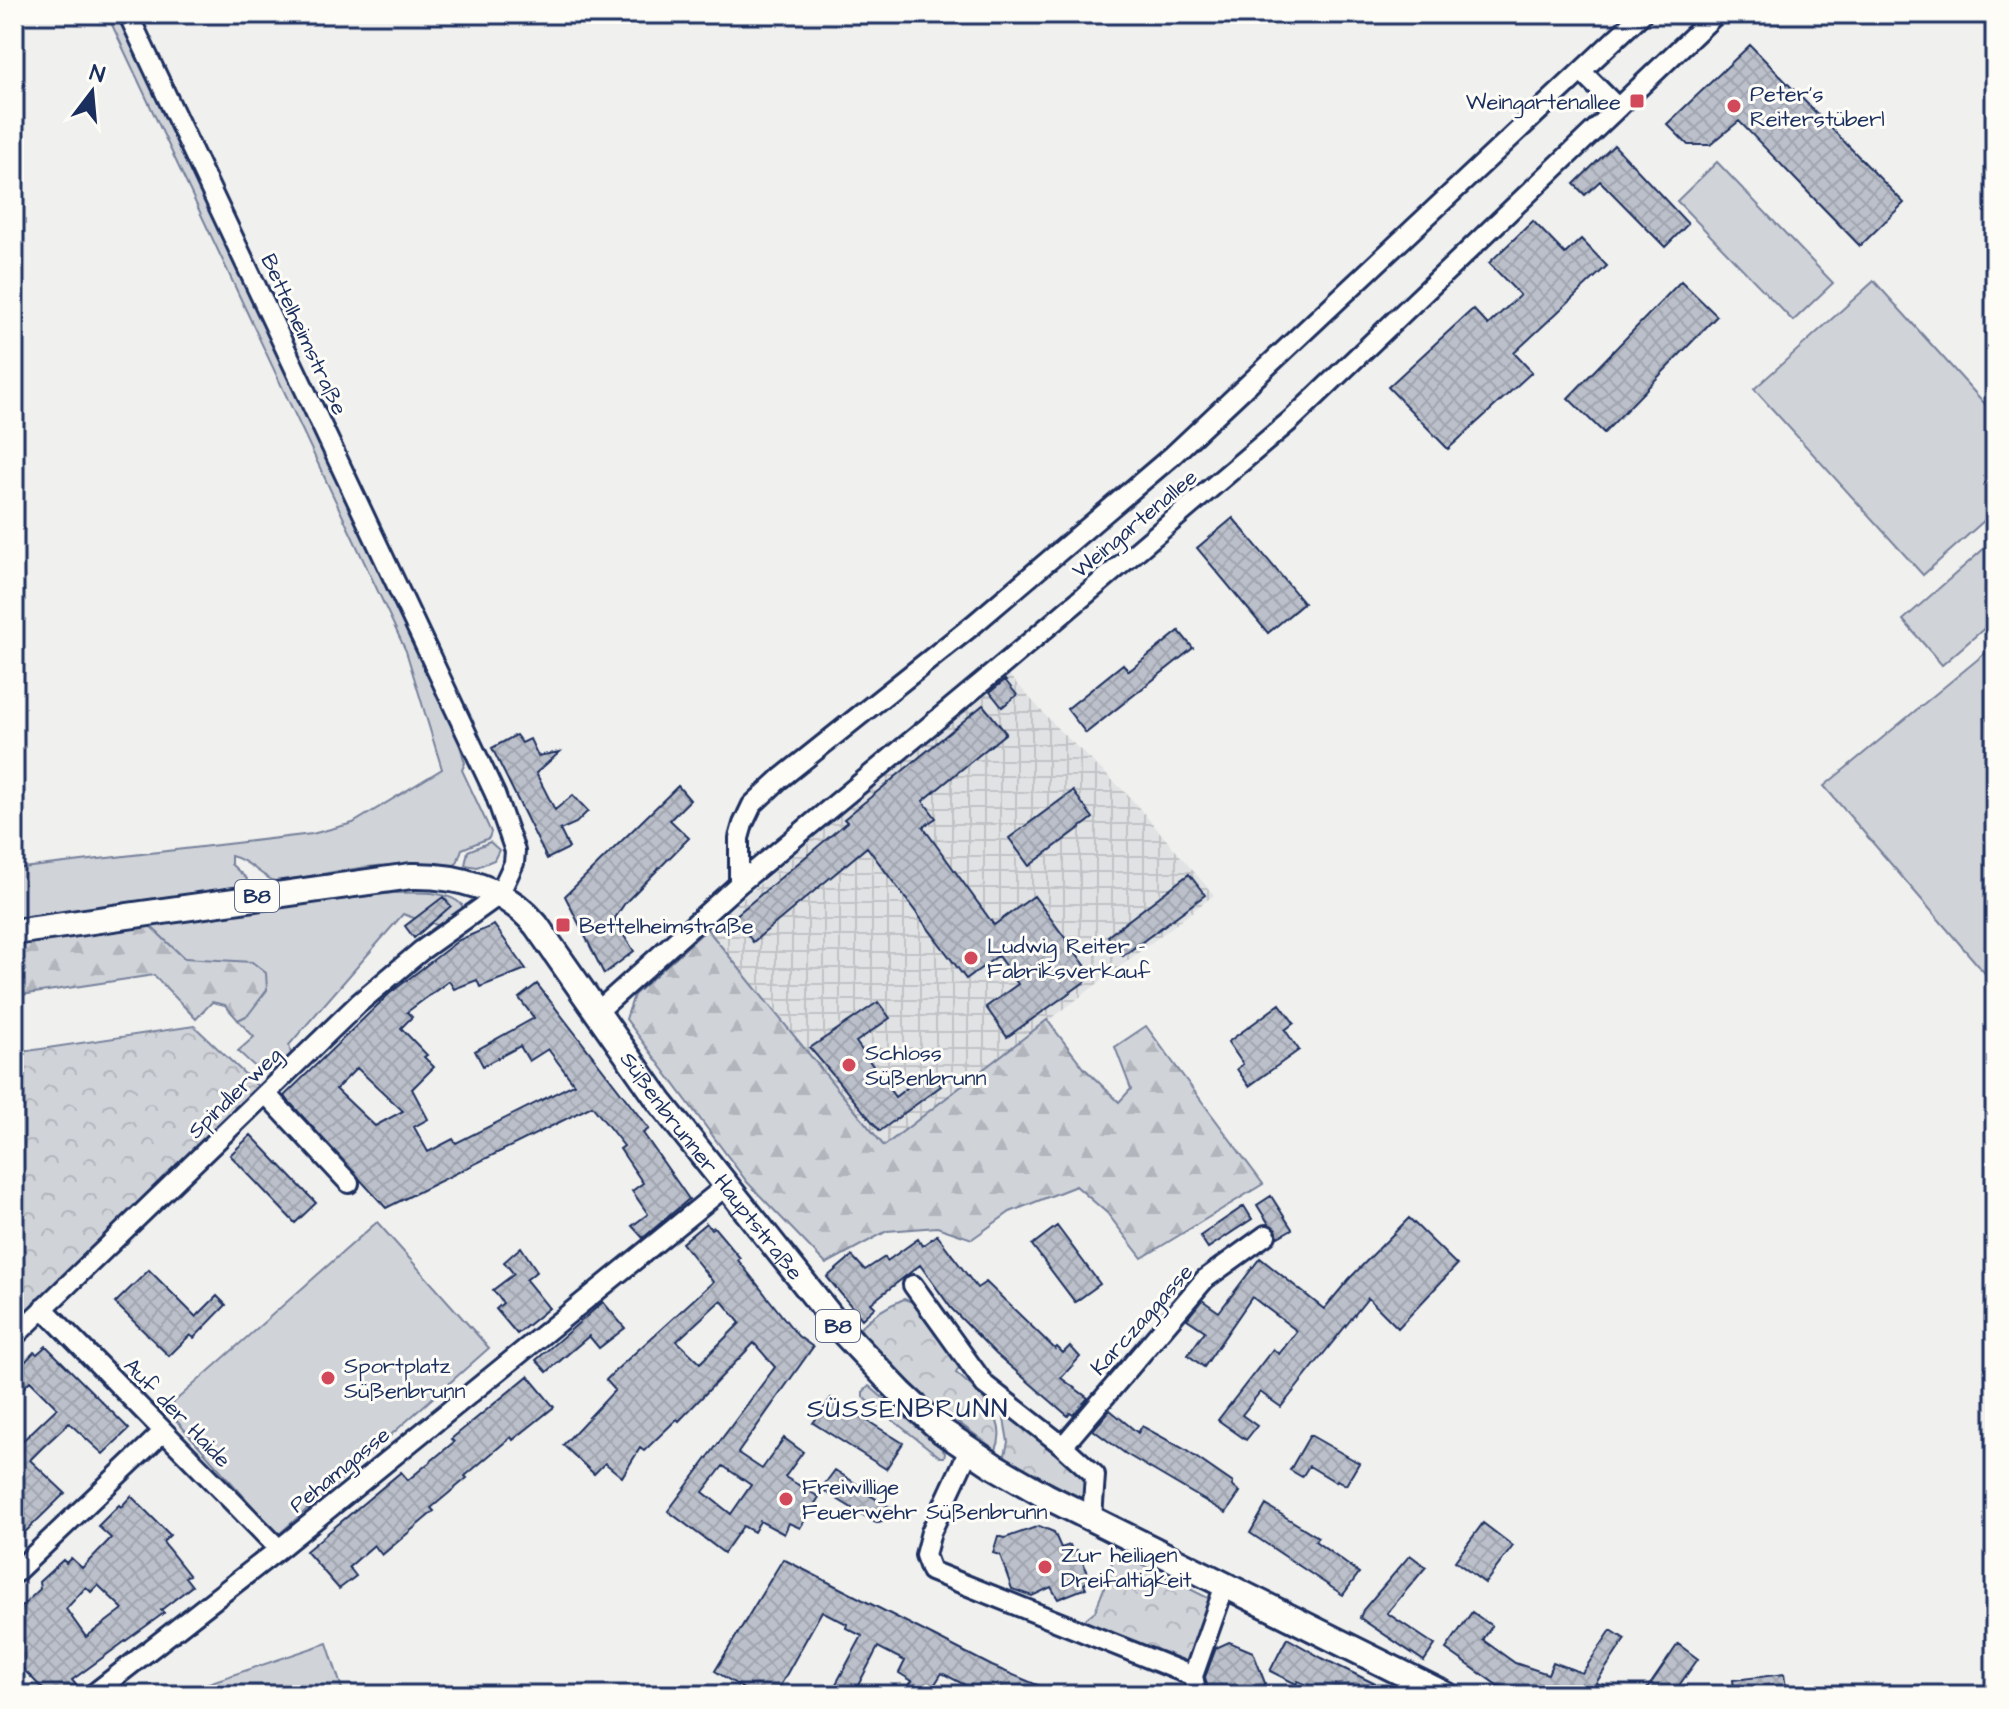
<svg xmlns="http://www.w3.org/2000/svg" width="2009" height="1709" viewBox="0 0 2009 1709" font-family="'Architects Daughter',sans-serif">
  <defs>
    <pattern id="industrial-grid" width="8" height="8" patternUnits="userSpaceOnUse" patternTransform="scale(2)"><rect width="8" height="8" fill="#e0e2e3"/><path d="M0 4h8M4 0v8" fill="none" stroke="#c0c2c5"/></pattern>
    <pattern id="forest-firs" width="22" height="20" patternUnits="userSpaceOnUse" patternTransform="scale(2)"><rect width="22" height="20" fill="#d0d3d8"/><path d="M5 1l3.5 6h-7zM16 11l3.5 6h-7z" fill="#b2b5bc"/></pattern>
    <pattern id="park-crowns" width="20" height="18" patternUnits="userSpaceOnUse" patternTransform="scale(2)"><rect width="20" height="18" fill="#d0d3d8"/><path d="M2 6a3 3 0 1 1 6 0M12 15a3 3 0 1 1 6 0" fill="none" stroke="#b2b5bc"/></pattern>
    <pattern id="building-cross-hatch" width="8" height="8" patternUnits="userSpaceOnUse" patternTransform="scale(2)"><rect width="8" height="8" fill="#bbc0ca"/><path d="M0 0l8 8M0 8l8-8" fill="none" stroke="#a0a5b0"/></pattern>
  </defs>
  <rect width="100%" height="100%" fill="#f0f0ee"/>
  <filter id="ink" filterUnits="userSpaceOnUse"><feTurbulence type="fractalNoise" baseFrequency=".0125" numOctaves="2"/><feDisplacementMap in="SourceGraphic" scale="16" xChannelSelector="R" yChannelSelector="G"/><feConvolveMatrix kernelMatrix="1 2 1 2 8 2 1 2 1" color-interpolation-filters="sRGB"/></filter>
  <g filter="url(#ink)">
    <path fill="url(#industrial-grid)" d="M1007,673L1060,731L1127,794L1214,895L884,1146L707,929Z"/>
    <path fill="#d0d3d8" stroke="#76819b" stroke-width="2" d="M107,14H118L459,742L465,763L462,770L491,832L489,838L462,849L457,863L454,865C394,859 335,872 276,882C259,875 249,860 231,856V864L247,879L244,886L14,920V869L312,834L353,823L442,769L406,651Z
      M1717,162L1833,283L1793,321L1677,201Z
      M1874,281L1995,415V511L1923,575L1754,389Z
      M1987,546L1995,555V619L1942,665L1903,620Z
      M1995,645V985L1824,786Z
      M490,842L499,850L494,860L477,867L465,865L468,851Z
      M393,893C414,893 447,889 462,905V914L441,927C429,920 416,920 403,914L289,1045L292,1058C269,1086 260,1071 238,1051L254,1037L238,1020L248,1015L199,961L184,958L148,924L329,897L331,901Z
      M377,1222L489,1348L278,1535L166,1409Z
      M869,1386L941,1448L945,1453L944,1457H940L863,1397V1392Z
      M327,1643L344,1695H173Z"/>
    <path fill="url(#forest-firs)" stroke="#76819b" stroke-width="2" d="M148,924L184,958L252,962L266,973L267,990L248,1015L238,1020L225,1005L212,1002L196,1019L154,975L14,996V944Z
      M707,929L884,1146L1047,1020L1084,1068L1119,1102L1131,1089L1115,1047L1146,1026L1263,1184L1142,1258L1107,1213L1076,1186L1010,1212L972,1239L937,1227L887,1231L826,1264L747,1182L626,1019L634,995Z"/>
    <path fill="url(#park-crowns)" stroke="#76819b" stroke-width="2" d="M194,1026L267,1095L14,1337V1053Z
      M904,1299L926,1307L964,1359L956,1373C978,1391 1010,1419 996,1450L928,1400L866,1338L860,1328C873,1314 887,1306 904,1299Z
      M1002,1407L1079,1470L1086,1483V1498L1079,1497L1006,1459L1005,1455L1008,1442Z
      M1110,1549L1214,1601L1189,1662L1083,1621L1095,1611L1112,1568Z"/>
    <path fill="url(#building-cross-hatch)" stroke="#1b2f5e" stroke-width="2" fill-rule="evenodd" d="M1750,45L1904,203L1860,246L1739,121L1710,145H1688L1667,124Z
      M1614,145L1688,224L1665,247L1600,181L1585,195L1574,184Z
      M1533,221L1565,254L1581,239L1607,266L1514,353L1532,372L1448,449L1388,387L1473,309L1488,325L1520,295L1489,263Z
      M1681,281L1717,316L1604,433L1568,398Z
      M1233,518L1304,603L1268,633L1197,548Z
      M1179,631L1193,648L1086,733L1067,709L1123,664L1129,671Z
      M1005,680L1017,695L1002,707L990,692Z
      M983,705L1006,733L923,801L936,818L923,827L994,925L1034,896L1093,976L1007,1037L986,1007L1018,984L998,956L966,979L867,847L753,942L734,917L847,822L844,819Z
      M516,735L522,743L530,739L538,756L560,752L536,773L555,810L573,795L588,811L576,823L560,830L569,848L547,859L492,748Z
      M678,786L690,800L670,820L689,838L625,903L615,918L618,923L616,924L634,951L604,974L565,896Z
      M1073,791L1093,818L1029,866L1009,838Z
      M1189,874L1205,895L1123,956L1108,936Z
      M443,897L451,906L414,938L405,926Z
      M494,925L526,969L480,987L477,980L454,989L449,981L407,1012L412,1017L401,1028L427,1055L424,1057L434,1067L412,1089L428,1119L414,1127L428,1152L453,1139L456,1143L574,1084L548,1049L529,1061L520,1046L483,1066L475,1051L534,1018L519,998L537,984L649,1129L643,1133L689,1199L643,1238L632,1226L648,1214L632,1191L643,1183L620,1149L624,1146L592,1106L386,1208L284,1096L389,994L459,940ZM357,1068L403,1111L375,1126L336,1089Z
      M878,1002L890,1018L856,1042L895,1097L929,1071L941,1086L880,1131L810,1048Z
      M1280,1004L1294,1023L1285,1030L1299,1050L1249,1086L1237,1069L1243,1064L1228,1042Z
      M251,1135L316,1203L295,1223L230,1155Z
      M1271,1196L1292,1229L1278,1237L1276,1229L1269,1224L1257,1205Z
      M1244,1206L1252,1219L1208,1248L1200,1236Z
      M1409,1218L1457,1265L1398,1328L1368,1298L1281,1407L1260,1392L1242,1415L1257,1426L1246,1440L1218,1420L1273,1349L1279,1354L1297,1331L1252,1297L1204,1367L1188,1355L1205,1331L1187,1319L1202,1300L1219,1312L1260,1258L1324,1309L1349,1279Z
      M706,1223L711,1229L714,1227L740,1258L738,1260L798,1336L813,1347L738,1453L762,1469L784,1438L803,1452L785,1477L819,1497L800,1528L789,1523L784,1534L760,1521L754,1532L743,1526L724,1553L668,1511L775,1367L754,1343L679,1421L677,1419L644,1451L640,1448L622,1477L605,1463L594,1474L563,1445L615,1390L606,1380L616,1370L713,1282L682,1243ZM721,1300L740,1323L700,1363L677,1341ZM723,1466L751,1485L731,1514L703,1492Z
      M1057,1226L1100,1284L1075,1302L1032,1245Z
      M937,1235L977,1288L986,1282L1055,1349L1057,1347L1063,1353L1070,1346L1080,1357L1061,1378L1088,1398L1073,1415L1070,1413L1068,1416L996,1354L951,1308L920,1265L871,1303L875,1307L862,1319L827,1277L852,1256L865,1270L885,1257L887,1261L918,1239L922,1246Z
      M521,1247L537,1271L526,1280L549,1308L517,1334L496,1309L503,1303L493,1290L514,1274L504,1262Z
      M149,1270L196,1317L217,1296L226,1305L194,1338L190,1335L169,1356L115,1303Z
      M603,1302L625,1328L599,1348L589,1336L547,1372L536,1360Z
      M46,1346L129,1429L103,1454L69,1423L43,1447L30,1460L65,1493L14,1543V1445L16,1447L57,1408L30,1381L14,1398V1374L34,1352L37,1354Z
      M528,1376L554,1407L513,1440L511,1437L465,1476L467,1478L431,1508L434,1511L382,1555L374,1545L349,1567L356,1576L339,1589L306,1551L401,1472L408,1480L454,1442L451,1439Z
      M831,1398L903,1443L886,1469L813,1423Z
      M1110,1410L1138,1433L1142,1426L1184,1449L1233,1483L1232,1486L1240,1492L1226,1513L1126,1454L1093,1430Z
      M1310,1435L1359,1463L1346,1485L1337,1480L1336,1482L1309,1466L1302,1477L1290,1470Z
      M835,1470L869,1492L868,1494L902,1514L876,1523L821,1489Z
      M131,1496L170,1535L163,1542L189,1575L185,1577L192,1586L161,1610L164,1613L72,1680L81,1691L80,1695H49L14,1660V1614L40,1589L39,1582L63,1560L66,1563L71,1558L82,1568L111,1538L98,1526L119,1505L121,1507ZM98,1585L123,1609L86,1637L66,1609L86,1587L91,1592Z
      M1266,1505L1318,1537L1315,1541L1359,1573L1343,1595L1250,1533Z
      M1483,1523L1513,1546L1485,1583L1455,1561Z
      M1039,1526L1054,1532L1061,1548L1070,1545L1073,1552L1077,1550L1091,1579L1084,1584L1086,1588L1058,1599L1051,1587L1032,1596L1012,1589L1000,1555L993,1553L998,1536L1005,1538Z
      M1410,1555L1426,1567L1387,1613L1435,1645L1424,1661L1360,1618L1363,1610Z
      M783,1559L992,1666L1061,1695H984L942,1673L928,1695H902L912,1681L899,1673L905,1661L878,1647L853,1695H830L862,1636L846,1628L847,1624L822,1611L775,1695H739L742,1688L715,1671Z
      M1472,1612L1492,1626L1483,1640L1515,1663L1548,1674L1553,1662L1582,1673L1611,1630L1625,1639L1596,1683L1624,1691V1695H1549L1530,1688L1527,1695L1497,1685L1446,1649Z
      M1287,1638L1322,1658L1398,1695H1330L1298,1681L1296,1684L1270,1671Z
      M1229,1642L1253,1652L1265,1683L1260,1695L1209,1694L1205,1677L1216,1648Z
      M1678,1644L1698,1659L1672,1695H1643Z
      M1784,1674L1787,1695H1735L1733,1680Z"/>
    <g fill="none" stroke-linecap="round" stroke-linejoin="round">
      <g stroke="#1b2f5e" stroke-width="24">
        <path id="minor" d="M1582,72L1618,108
          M739,884V838L743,824L752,805L780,779L973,625L1173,455L1642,14
          M597,1012L739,884L1004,664L1291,420L1716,14
          M267,1095L349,1183
          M913,1285L985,1385L1063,1446L1095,1475L1092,1518
          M43,1308L279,1549
          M14,1337L359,1003L422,950L499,895L514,863L515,851L495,794L128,14
          M1063,1446L1205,1279L1266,1235
          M969,1450L931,1532L925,1555L931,1571L1193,1676
          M14,1574L163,1432
          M92,1695L279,1549L726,1186
          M1197,1695L1193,1676L1225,1585"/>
      </g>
      <g stroke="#1b2f5e" stroke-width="30">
        <g id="major">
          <path id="s1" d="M14,932L411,876C458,875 505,888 536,925L660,1102L843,1332L901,1393L942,1431L994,1466L1046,1496L1446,1695"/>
        </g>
      </g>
      <use href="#minor" stroke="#fdfcf7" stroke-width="18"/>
      <use href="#major" stroke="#fdfcf7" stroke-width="24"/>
    </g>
  </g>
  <g fill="#d1495b" stroke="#fdfcf7" stroke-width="3">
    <rect x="1629" y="93" width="16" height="16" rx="4"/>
    <circle cx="1734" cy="106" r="8"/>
    <rect x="555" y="917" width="16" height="16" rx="4"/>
    <circle cx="971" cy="958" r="8"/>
    <circle cx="849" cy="1065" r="8"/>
    <circle cx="328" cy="1378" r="8"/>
    <circle cx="786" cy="1499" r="8"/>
    <circle cx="1045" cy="1567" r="8"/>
  </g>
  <g text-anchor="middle" stroke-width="6" stroke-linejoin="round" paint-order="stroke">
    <g fill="#fdfcf7" stroke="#5f6c8c" stroke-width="2">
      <rect x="235" y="880" width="44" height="32" rx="6"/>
      <rect x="816" y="1310" width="44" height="32" rx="6"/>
    </g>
    <g font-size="20" font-weight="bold" fill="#1b2f5e">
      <text x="257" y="903">B8</text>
      <text x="838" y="1333">B8</text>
    </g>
    <g font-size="22" fill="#1b2f5e" stroke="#fdfcf7" text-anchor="start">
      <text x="1750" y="101">Peter's<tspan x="1750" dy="25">Reiterstüberl</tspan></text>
      <text x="1621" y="109" text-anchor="end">Weingartenallee</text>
      <text x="579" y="933">Bettelheimstraße</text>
      <text x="987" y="953">Ludwig Reiter -<tspan x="987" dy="25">Fabriksverkauf</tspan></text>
      <text x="865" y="1060">Schloss<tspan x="865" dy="25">Süßenbrunn</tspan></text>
      <text x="344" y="1373">Sportplatz<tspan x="344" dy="25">Süßenbrunn</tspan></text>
      <text x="802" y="1494">Freiwillige<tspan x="802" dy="25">Feuerwehr Süßenbrunn</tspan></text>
      <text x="1061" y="1562">Zur heiligen<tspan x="1061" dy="25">Dreifaltigkeit</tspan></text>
    </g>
    <g font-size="22" fill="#1b2f5e" stroke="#fdfcf7">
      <text transform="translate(305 334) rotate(65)" y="8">Bettelheimstraße</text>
      <text transform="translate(1134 523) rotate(-40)" y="8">Weingartenallee</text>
      <text transform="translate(234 1092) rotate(-44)" y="8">Spindlerweg</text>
      <text dy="8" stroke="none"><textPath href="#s1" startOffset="838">Süßenbrunner Hauptstraße</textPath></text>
      <text transform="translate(1141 1319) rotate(-48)" y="8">Karczaggasse</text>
      <text transform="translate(178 1412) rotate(46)" y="8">Auf der Haide</text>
      <text transform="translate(339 1469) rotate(-39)" y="8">Pehamgasse</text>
    </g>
    <g font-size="26" letter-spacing="2" fill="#1b2f5e" stroke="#fdfcf7">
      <text x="908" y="1417">SÜSSENBRUNN</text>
    </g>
  </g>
  <rect width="2009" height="1709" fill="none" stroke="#fdfcf7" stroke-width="48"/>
  <rect x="24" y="24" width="1961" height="1661" fill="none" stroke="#1b2f5e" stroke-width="3" filter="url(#ink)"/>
  <g transform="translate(92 92) rotate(16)" stroke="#fdfcf7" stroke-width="6" paint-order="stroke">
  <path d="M0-6L14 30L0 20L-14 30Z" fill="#1b2f5e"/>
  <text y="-12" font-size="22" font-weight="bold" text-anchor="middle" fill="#1b2f5e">N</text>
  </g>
</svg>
